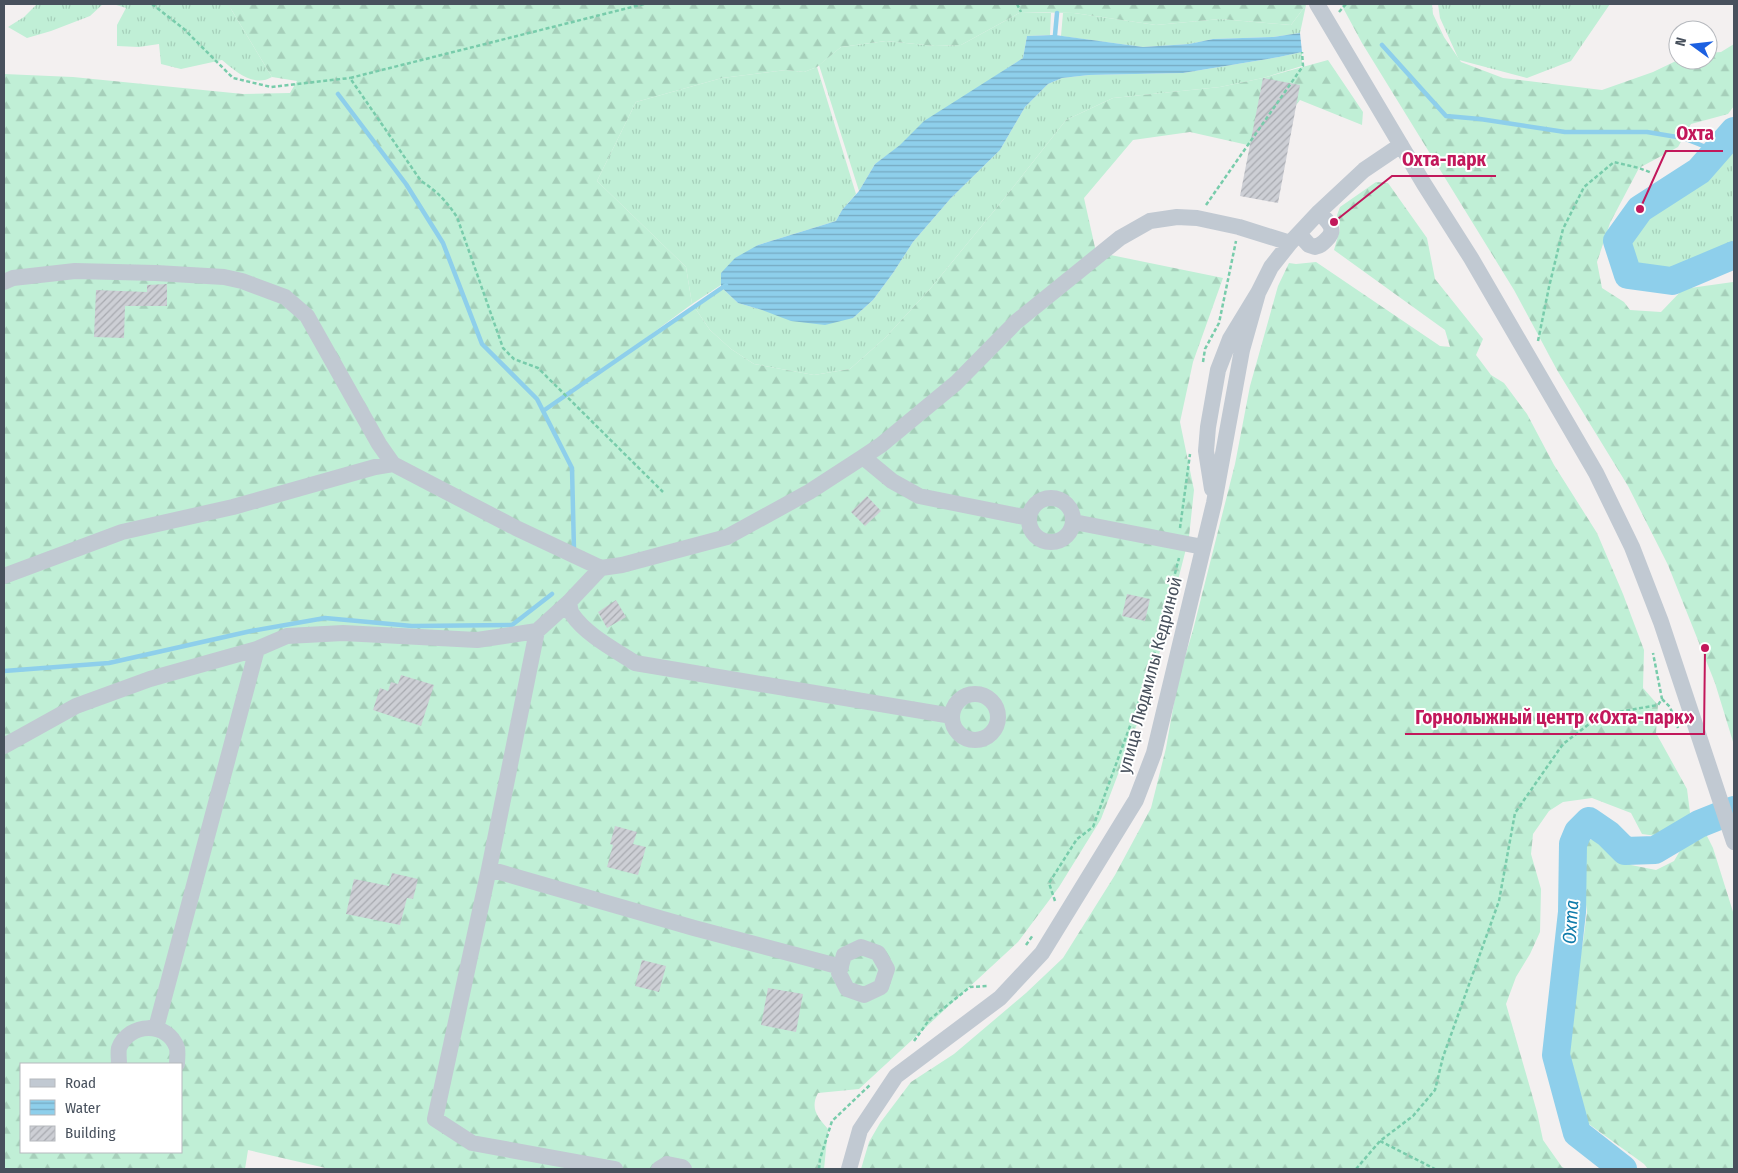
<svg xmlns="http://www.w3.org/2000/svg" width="1738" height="1173" viewBox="0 0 1738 1173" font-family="'Fira Sans Condensed',sans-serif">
  <defs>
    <pattern id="grass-tufts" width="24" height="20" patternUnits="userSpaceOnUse" patternTransform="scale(1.25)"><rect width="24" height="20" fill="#c0efd6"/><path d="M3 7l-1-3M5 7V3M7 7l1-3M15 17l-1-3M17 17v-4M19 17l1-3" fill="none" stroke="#a6cfba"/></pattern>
    <pattern id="forest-firs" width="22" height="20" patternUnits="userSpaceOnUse" patternTransform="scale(1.25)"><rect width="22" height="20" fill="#c0efd6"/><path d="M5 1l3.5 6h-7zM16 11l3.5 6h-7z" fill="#a6cfba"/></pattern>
    <pattern id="water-rules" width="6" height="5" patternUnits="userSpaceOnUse" patternTransform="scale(1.25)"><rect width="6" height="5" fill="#8ecfeb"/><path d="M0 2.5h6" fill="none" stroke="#76aac2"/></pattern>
    <pattern id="building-hatch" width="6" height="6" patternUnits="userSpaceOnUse" patternTransform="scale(1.25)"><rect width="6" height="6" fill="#cdcfd5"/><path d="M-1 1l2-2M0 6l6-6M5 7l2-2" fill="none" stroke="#a8aab0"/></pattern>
  </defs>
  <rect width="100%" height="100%" fill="#f3f0f0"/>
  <path fill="url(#grass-tufts)" d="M37,4H103L90,16L51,31L27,38L8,27L24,17Z
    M113,4H228L272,77C254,88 235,71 222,60L181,69L161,64L159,44L139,47L117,46V25L126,8Z
    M1438,4H1610L1571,61L1527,78L1459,60L1440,18Z
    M1306,5L1300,33L1273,37L1213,39L1189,44L1143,47L1061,36L1063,13H1074L1156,25L1220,19L1291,25Z
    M1021,12L1051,13L1050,35L1027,36L1023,58L981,86L875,164L859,191L819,65L841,47L886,41L935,46L961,45Z
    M1302,52V66L1263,78L1220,87L1113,98L1066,120L1003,200L930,289L885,338L850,369L814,375L754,364L731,349L710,330L695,308L722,288L738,303L762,310L853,318L873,300L893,273L913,242L951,198L1000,150L1025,107L1048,84L1062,78L1089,75L1183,73L1279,57Z
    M817,67L856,194L842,210L836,221L758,245L721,273V285L692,304L686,267L597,181L636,102L722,78L786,70L804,72Z
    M1734,142V242L1669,269L1632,265L1628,242L1647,218L1705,179Z"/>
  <path fill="url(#forest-firs)" fill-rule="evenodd" d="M228,4L1306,5L1291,25L1220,19L1156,25L1074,13L1021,12L961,45L935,46L886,41L841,47L817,67L804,72L786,70L722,78L636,102L597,181L686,267L692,304L627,352L695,308L710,330L731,349L754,364L814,375L850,369L885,338L930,289L1003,200L1066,120L1113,98L1220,87L1263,78L1328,60L1363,112L1362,125L1300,100L1261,148L1190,132L1133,140L1084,198L1096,252L1223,278L1193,362L1180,422L1194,490L1189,537L1150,690L1101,819L1059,887L1018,942L859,1089L818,1093C810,1108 817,1117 828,1129L824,1169H330L248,1150L245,1169H4V74L73,77L243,94L290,93L297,81L272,77ZM21,1064H181V1152H21Z
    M1341,4H1432L1433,14L1444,37L1461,62L1503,78L1602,90L1653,72L1678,60H1708V53L1721,52L1734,44V106L1728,114L1691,124L1678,147L1639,168L1610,223L1597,262L1602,288L1624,302L1630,310L1661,312L1683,289L1733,282L1734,283V745L1715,683L1668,565L1628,486L1557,370L1514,290L1362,43Z
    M1376,182L1388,183L1427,238L1435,279L1483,339L1476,355L1491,375L1504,383L1527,414L1554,465L1597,533L1623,594L1644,650L1643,688L1658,705L1656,733L1687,789L1690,813L1684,827L1664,837L1642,834L1631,813L1592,798L1563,802L1549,811L1533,834L1531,854L1541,889L1540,932L1530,954L1516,977L1506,1004L1537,1112L1543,1140L1562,1167L1567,1169H861L869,1142L880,1123L911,1082L954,1054L1026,993L1063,958L1115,875L1151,808L1166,748L1178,680L1193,630L1235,464L1250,386L1278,286L1289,263L1296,264L1316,262L1440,346L1450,347L1445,330L1334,250L1340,229L1337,215L1340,207Z
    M1705,832L1713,848L1734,915V1169H1648L1644,1164L1586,1122L1568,1050L1571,1000L1583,942L1587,912L1582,875L1583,843L1595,838L1631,865L1656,870L1674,861L1684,844Z"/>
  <path fill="url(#water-rules)" d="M1300,33L1302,52L1279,57L1183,73L1089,75L1062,78L1048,84L1025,107L1000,150L951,198L913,242L893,273L873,300L853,318L825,325L791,321L762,310L738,303L721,287V273L735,258L758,245L836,221L842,210L859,191L875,164L900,145L924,121L1023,58L1027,36L1055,35L1143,47L1189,44L1213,39L1273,37Z"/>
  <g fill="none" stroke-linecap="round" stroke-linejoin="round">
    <path stroke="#8ecfeb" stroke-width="4.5" d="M1055,35L1057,13
      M1382,45L1446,116L1480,119L1565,132H1647L1683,138L1716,151
      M338,94L406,184L443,243L482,344L537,399L572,468L574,550
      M543,411L726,285
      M4,671L109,663L251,631L325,618L412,626L512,625L552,594"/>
    <path stroke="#8ecfeb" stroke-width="28" d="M1734,131L1699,171L1640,209L1617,241L1628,275L1672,281L1734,255
      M1623,1169L1577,1133L1556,1055L1572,912L1573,844L1578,832L1589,821L1608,834L1625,851L1655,850L1699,824L1734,810"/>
  </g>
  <path fill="url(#building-hatch)" d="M1263,78L1300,85L1278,203L1240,196Z
    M167,284V306H125L124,338L94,337L96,290L147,292V285Z
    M867,496L881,511L865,526L851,512Z
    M1127,594L1150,599L1145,621L1122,616Z
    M616,600L626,617L607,628L598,612Z
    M401,675L434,685L421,726L373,710L380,688L388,691L391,682L398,684Z
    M615,826L637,832L633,844L646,847L638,875L607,867L613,845L610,844Z
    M392,873L418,879L413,899L407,898L400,925L346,914L354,879L389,886Z
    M642,960L666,966L659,992L635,986Z
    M768,988L803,994L796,1032L761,1025Z"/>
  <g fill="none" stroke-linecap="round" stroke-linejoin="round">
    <path stroke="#78ccab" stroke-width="2.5" stroke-dasharray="4 2.5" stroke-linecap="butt" d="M152,4L184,29L233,78L271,87L350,78
      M644,4L350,78L421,181C437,191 447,202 457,217L503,348L514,359L538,368L663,492
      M1017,4L1021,12
      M1339,12L1346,4
      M1206,205L1303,66L1302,52
      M1538,341L1549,287L1563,229L1584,187L1614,162L1639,168L1652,173
      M1203,362L1205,349L1219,323L1236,241
      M1180,528L1190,454
      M1662,699L1670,707L1678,728
      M1055,901L1049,883L1077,839L1093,827L1148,677L1179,558
      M1026,945L1033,935
      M914,1041L929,1020L970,987L988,986
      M1380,1141L1435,1169
      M819,1169L820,1159L832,1121L871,1084
      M1356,1169L1380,1141L1413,1116L1435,1090L1443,1057L1499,901L1515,813L1563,744L1601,715L1658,705L1662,699L1653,653"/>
    <path stroke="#c1c9d2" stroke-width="16" d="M1317,4L1424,184L1471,258L1596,473L1632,547L1661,622L1734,842
      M1299,234L1309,245L1315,247C1320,246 1322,244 1326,240C1338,229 1328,222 1319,212
      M4,282L13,278L75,271L156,273L224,277L242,281L285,297L307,316L379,444L393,464L516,528L601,568L622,565L727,537L809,492L863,457L881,445L956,383L1016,322L1120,238L1150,221L1177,217L1197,218L1239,227L1290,243
      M863,457L892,481L919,496L1029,518
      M1212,489L1206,451L1208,427L1218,370L1230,339L1258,293L1271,267L1290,243L1319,212L1364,170L1401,145
      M1029 520a22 22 0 1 1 44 0a22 22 0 1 1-44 0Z
      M1074,522L1203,547
      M4,576L122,532L233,507L375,467L393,464
      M569,602C570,606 570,611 572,614C585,634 615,650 635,663L952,716
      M537,631L489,869L435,1119L472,1143L615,1169
      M952 717a23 23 0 1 1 46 0a23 23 0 1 1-46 0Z
      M4,746L76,706L150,679L257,649L287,636L343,633L477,640L537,631L569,602L601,568
      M489,869L694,928L841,967
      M861,947L878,953L887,969L881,987L864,995L847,989L839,973L844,955Z
      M156,1028L257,649
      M119,1064C119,1059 118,1053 119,1048C129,1022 168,1021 177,1048C178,1053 177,1059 177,1064
      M659,1169L667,1164L682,1167L684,1169
      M849,1169L860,1130L896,1076L1000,998L1042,953L1136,800L1154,753L1214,503L1242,350L1258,293"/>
  </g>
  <g text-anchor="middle" stroke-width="4" stroke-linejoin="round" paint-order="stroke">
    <g font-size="18" fill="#48515d" stroke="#fff">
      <text transform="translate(1150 675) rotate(-75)" y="6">улица Людмилы Кедриной</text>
    </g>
    <g font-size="19" font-style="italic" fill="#0f7baa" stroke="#fff">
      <text transform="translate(1570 922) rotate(-86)" y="7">Охта</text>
    </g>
  </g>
  <path fill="none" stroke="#c2185b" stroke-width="2" d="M1640 209L1666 151H1723M1334 222L1392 176H1496M1705 648L1704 734H1405"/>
  <g fill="#c2185b" stroke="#fff" stroke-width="2">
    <circle cx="1640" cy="209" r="5"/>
    <circle cx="1334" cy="222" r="5"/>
    <circle cx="1705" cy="648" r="5"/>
  </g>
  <g font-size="19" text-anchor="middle" font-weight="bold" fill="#c2185b" stroke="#fff" stroke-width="4" stroke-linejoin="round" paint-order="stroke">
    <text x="1695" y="140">Охта</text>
    <text x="1444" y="166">Охта-парк</text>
    <text x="1555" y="724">Горнолыжный центр «Охта-парк»</text>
  </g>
  <rect width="1738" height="1173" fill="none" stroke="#48515d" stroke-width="10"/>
  <rect x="20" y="1063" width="162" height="90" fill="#ffffff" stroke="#b6b9be"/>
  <rect x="30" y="1079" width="25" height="8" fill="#c1c9d2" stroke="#b6b9be"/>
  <text x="65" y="1088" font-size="15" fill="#48515d">Road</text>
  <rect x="30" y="1100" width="25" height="15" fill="url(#water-rules)" stroke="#b6b9be"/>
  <text x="65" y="1113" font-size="15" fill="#48515d">Water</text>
  <rect x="30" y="1126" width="25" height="15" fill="url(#building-hatch)" stroke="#b6b9be"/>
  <text x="65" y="1138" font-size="15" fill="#48515d">Building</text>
  <g transform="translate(1693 45) rotate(285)"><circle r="24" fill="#ffffff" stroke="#b6b9be"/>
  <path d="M0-4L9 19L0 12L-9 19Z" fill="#1c60e1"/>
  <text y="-8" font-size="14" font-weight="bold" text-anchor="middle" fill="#48515d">N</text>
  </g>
</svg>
